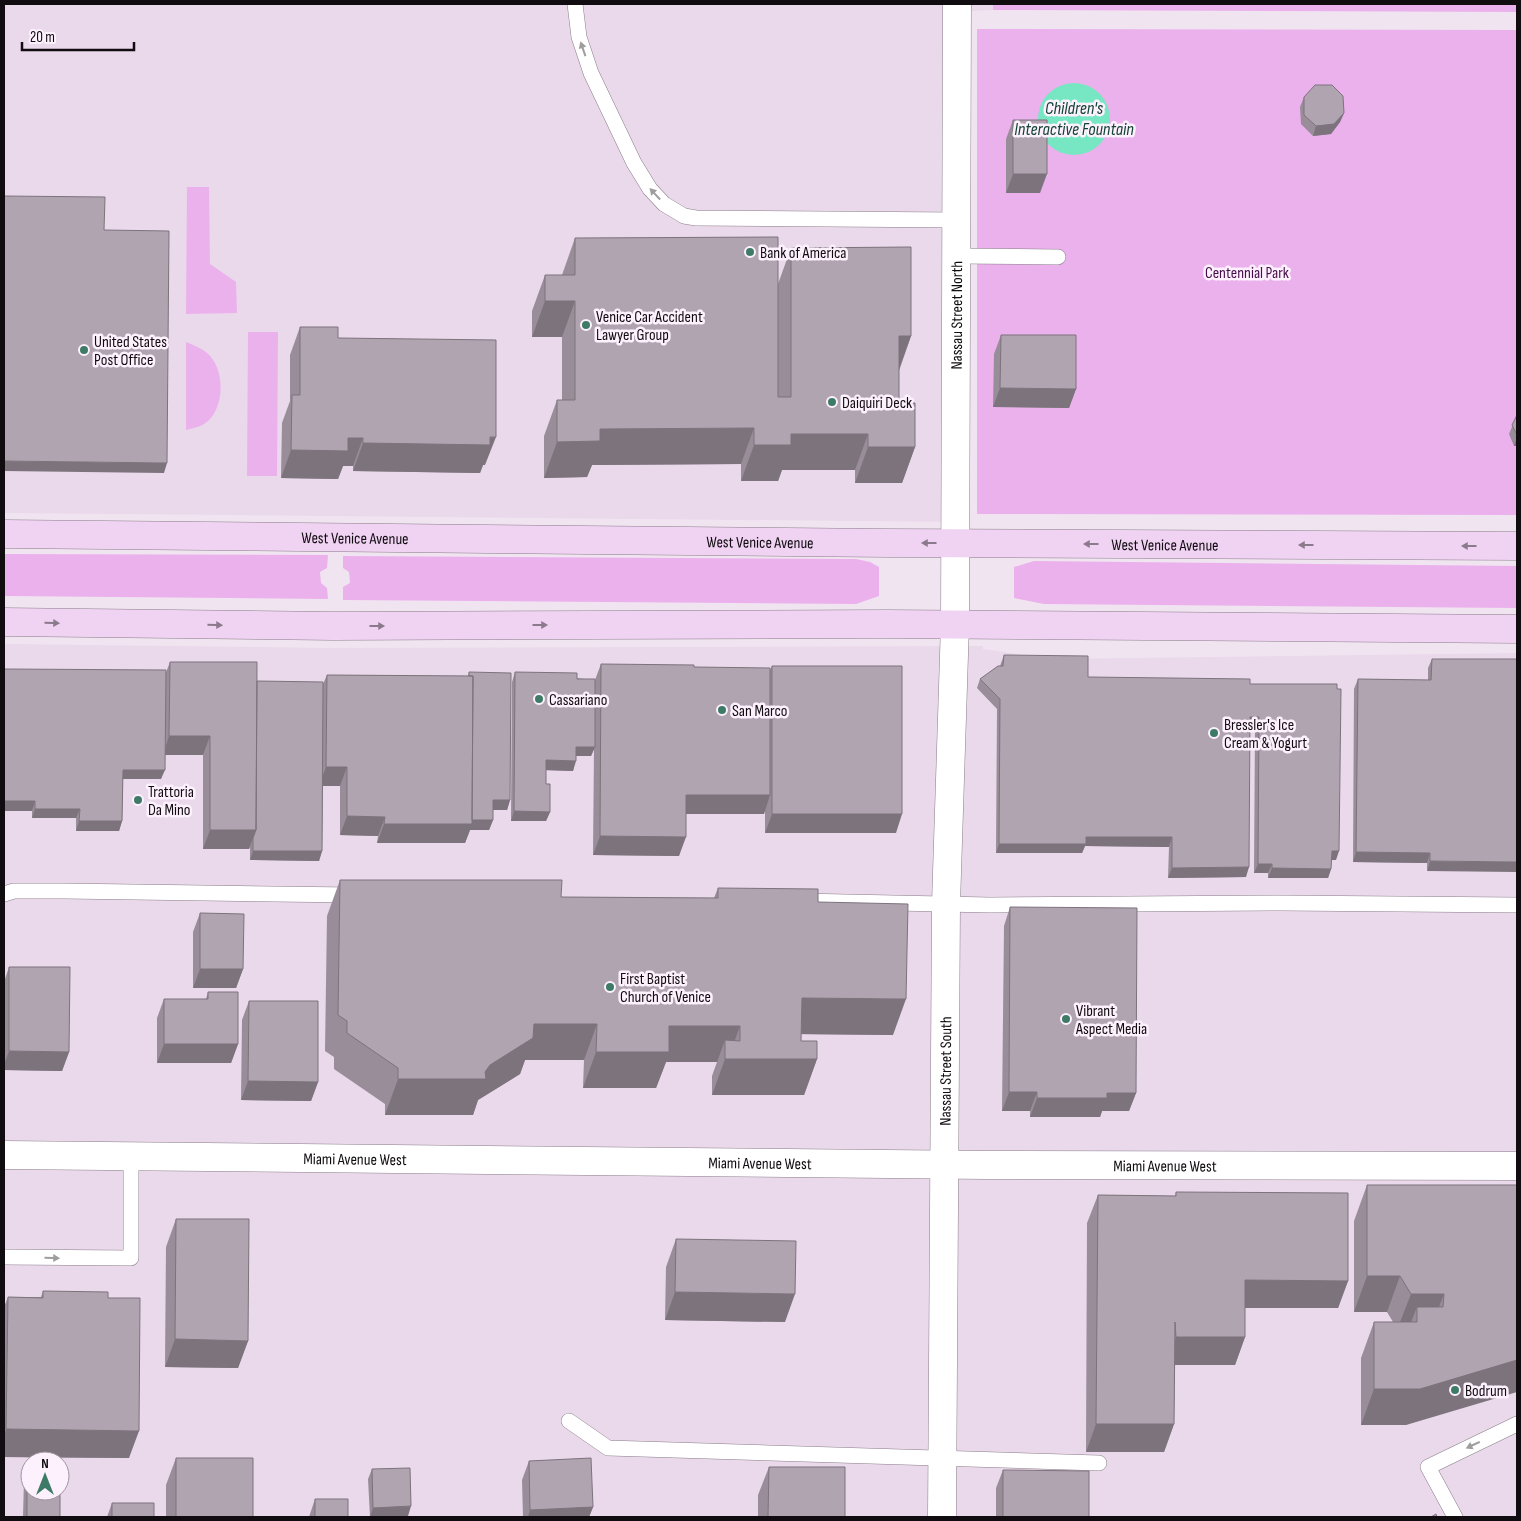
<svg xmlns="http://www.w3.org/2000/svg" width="1521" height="1521" viewBox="0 0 1521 1521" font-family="'Sofia Sans Condensed',sans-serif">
  <rect width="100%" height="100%" fill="#f1e4f1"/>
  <path fill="#ead8eb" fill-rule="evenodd" d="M4,4H993V10L972,11L964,18L962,522L4,513Z
    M4,644L333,648L983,646V649L1053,659L1517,653V1517H4ZM30,1461H60V1491H30Z"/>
  <path fill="#ebb1ed" d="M993,4H1517V12L993,10Z
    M977,29L1517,30V515L977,514Z
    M187,187H209L210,264L236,282L237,313L186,314Z
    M248,332H278L277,476H247Z
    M186,342C193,345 201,348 207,353C225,368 225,406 208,421C201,427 194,428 186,430Z
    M4,554L328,555L327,568L320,572L321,583L327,588L328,599L4,596Z
    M343,556L856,559L870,562L879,567V596L856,604L343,600V587L350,583L349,572L343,568Z
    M1034,561L1517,566V608L1044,604L1014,598V567Z"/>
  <path fill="#76e7c2" d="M1038 119a36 36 0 1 1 72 0a36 36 0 1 1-72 0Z"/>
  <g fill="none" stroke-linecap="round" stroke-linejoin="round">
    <g stroke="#8a7e8a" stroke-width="16">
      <path id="lane" d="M575,4L579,37L591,73L634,163L650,189L664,204L684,216L696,218L957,220
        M956,256L1058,257
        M4,894L14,891H64L353,895
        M799,901L990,905L1282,903L1517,905
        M4,1257L131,1258V1156
        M569,1421L608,1448L1099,1463
        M1455,1517L1428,1467L1517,1424"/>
    </g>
    <g stroke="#8a7e8a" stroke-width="29">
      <g id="street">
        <path id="s1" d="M4,1155L987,1165L1517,1166"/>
        <path id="s2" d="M942,1517L946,904L955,624L957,4"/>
      </g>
    </g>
    <g stroke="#8a7e8a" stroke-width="29">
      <g id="secondary">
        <path id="s3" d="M4,534L887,543L1517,546"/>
        <path d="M4,622L333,626L887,624L1517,629"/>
      </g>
    </g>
    <use href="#lane" stroke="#fff" stroke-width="15"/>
    <use href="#street" stroke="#fff" stroke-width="28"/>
    <use href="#secondary" stroke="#f0d3f2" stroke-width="28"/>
  </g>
  <path fill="#988d98" d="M1304,97L1344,113L1340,122L1331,134L1313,136L1301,124L1300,107Z
    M1013,120L1040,193H1006V139Z
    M575,238L778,284L791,248L911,336L899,371V403L915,447L902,483H855V470H782L778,481H741V464L592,465L587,477L544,478V436L557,400H562V337H532V311L545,275H562Z
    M300,327L338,338L485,465H483L480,473L353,471V466H343L338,479L281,478L282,423L290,401V355Z
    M1001,335L1076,389L1069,408L993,407L994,354Z
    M1517,415V446H1514L1509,434Z
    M1004,655L1088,677L1250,684L1336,860H1331V869L1328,878H1268V873H1254L1255,727H1250L1246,877L1168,878L1169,847L1085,846L1082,853H996L997,709L977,688L980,679L1000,666Z
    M1432,659H1517L1427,871V863L1353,862L1354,689L1358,679L1428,680V668Z
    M170,662L257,681L323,684L327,675L468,676L469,672L510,800L507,810H493V820L489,830H470L465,843H377L378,836L340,835V786H323L322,851L319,861L250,860V847L249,849H203V755H165L161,779H123L122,821L119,831H76V818H32V811H4L165,675Z
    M601,664L770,670L772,666L896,833H765V809L764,814H686L679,856L593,855L594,749L591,756H576L573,771L546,770V784L550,812L546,821H511L512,682L515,672L595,680Z
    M340,880L561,897L714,898L718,888L818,902L893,1035L801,1034V1041L817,1059L804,1095H712V1076L717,1062H666L656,1088H583L584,1060H525L520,1074L478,1100L473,1115H385V1104L334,1069V1057L325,1051L327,916Z
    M1010,907L1136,1093L1129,1111H1102L1100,1117H1030V1111H1002L1004,926Z
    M200,913L243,969L236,988H193V932Z
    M9,967L69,1052L62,1071L4,1070V982Z
    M208,992L238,1044L231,1063H157V1018L164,999H206Z
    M249,1001L318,1082L311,1101L241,1100L242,1020Z
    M1367,1185H1517L1406,1425H1361V1358L1374,1322H1393L1387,1312H1354V1221Z
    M1176,1192L1348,1281L1338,1308H1245V1337L1235,1365H1175L1174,1424L1164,1452H1086L1087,1223L1098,1195L1175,1196Z
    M176,1219L248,1341L238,1368L165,1367L166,1247Z
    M676,1239L785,1322L665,1320L666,1267Z
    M43,1291L108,1298L129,1458L4,1457V1307L8,1297H41Z
    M176,1458L253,1517H166V1485Z
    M529,1461L593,1507L589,1517H523L522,1480Z
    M769,1467L845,1517H758V1495Z
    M27,1469L60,1517H23L24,1479Z
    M372,1469L408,1516L370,1517L368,1479Z
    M1003,1470L1089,1517H996V1488Z
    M315,1499L348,1517H309Z
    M112,1503L154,1517H107Z"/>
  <path fill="#7c737c" d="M1344,113L1340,122L1331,134L1313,136L1316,126Z
    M1013,174H1047L1040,193H1006Z
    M545,301H575L562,337H532Z
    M899,336H911L898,372Z
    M1000,388L1076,389L1069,408L993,407Z
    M754,428L741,464L592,465L587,477L544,478L557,442L600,429Z
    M791,434H868L855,470H782L778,481H741L754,445Z
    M496,437L485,465H483L480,473L353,471L363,443Z
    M348,438H363L353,466H343L338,479L281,478L291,450Z
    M1517,438V446H1514Z
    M868,447H915L902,483H855Z
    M4,461L167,463L164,473L4,471Z
    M1250,717H1259L1255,727L1246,726Z
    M169,736H210L203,755H163Z
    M576,747H595L591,756H573Z
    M546,760L576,761L573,771L542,770Z
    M326,767H347L340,786H319Z
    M123,770H165L161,779H119Z
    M686,795H770L764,814H679Z
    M493,800H510L507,810H489Z
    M4,801H35L32,811H4Z
    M35,809H80L76,818H32Z
    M514,811L550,812L546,821H511Z
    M772,814H902L896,833H765Z
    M347,816L385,817L378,836L340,835Z
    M468,820H493L489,830H470L465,843H377L384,824Z
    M79,821H122L119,831H76Z
    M210,830H256L249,849H203Z
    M600,836L686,837L679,856L593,855Z
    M1086,837H1172L1169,847L1085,846L1082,853H996L999,844Z
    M253,851H322L319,861L250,860Z
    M1332,851H1339L1336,860H1328Z
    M1356,852L1430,853L1427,863L1353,862Z
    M1430,861L1517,862V872L1427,871Z
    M1258,864H1272L1268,873H1254Z
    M1249,867L1246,877L1168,878L1172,868Z
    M1272,868L1331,869L1328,878H1268Z
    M200,969H243L236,988H193Z
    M802,998L906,999L893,1035L789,1034Z
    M534,1024H597L584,1060H525L520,1074L478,1100L473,1115H385L398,1079L485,1072L490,1065Z
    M669,1026H740L728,1059H817L804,1095H712L725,1059V1040L717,1062H666L656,1088H583L596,1052Z
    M164,1044H238L231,1063H157Z
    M9,1051L69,1052L62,1071L4,1070V1065Z
    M248,1081L318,1082L311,1101L241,1100Z
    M1009,1092H1037L1030,1111H1002Z
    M1107,1093H1136L1129,1111H1102L1100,1117H1030L1037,1098Z
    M1367,1276H1400L1387,1312H1354Z
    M1245,1280L1348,1281L1338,1308H1235Z
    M675,1292L795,1294L785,1322L665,1320Z
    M1411,1294H1444L1430,1330L1417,1322V1307L1408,1330H1397Z
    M1176,1337H1245L1235,1365H1166Z
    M175,1339L248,1341L238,1368L165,1367Z
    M1517,1360V1392L1406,1425H1361L1374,1389Z
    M1096,1424H1174L1164,1452H1086Z
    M6,1429L139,1431L129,1458L4,1457V1437Z
    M411,1506L408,1516L370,1517L373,1508Z
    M593,1507L589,1517H528L530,1510Z"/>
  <path fill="#b1a4b1" stroke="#7c737c" d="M1315,85H1332L1343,96L1344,113L1334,124L1316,126L1304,115V97Z
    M1013,120H1047V174H1013Z
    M4,196L105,197L104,230L169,231L167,463L4,461Z
    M778,237V397H791V248L911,247V336H899V403H915V447H868V434H791V445H754V428L600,429V441L557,442V400H575V301H545V275H575V238Z
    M300,327H338V338L496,340V437H490V445L363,443V438H348V451L291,450L292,395H300Z
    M1001,335H1076V389L1000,388Z
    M1517,415V435L1512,425Z
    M1004,655L1088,656V677L1250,679V684H1337V689H1341L1339,851H1332L1331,869L1272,868V864H1258L1259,717H1250L1249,867L1172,868V837H1086V844H999L1000,699L980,679L998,666H1003Z
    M1432,659H1517V862L1430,861V853L1356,852L1358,679L1431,680Z
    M170,662H257L256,830H210V736H169Z
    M601,664L694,665V667L770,668V795H686V837L600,836Z
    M772,666H902V814H772Z
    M4,669L166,670L165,770H123L122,821H79L80,809H35V801H4Z
    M469,672L511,673L510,800H493V820H472L473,676H469Z
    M515,672L577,673V679H595V747H576V761L546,760V784H550V812L514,811Z
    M327,675L473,676L472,824H384L385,817L347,816V767H326Z
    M257,681L323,682L322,851H253V838L256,830Z
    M340,880H562L561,897L718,898V888L818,889V902L908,904L906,999L802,998L801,1041H817V1059H725V1040L740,1041V1026H669V1052H596L597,1024H534L533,1038L490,1065L485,1072L486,1079H398V1068L347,1033V1021L338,1015Z
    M1010,907L1137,908L1136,1093H1107V1098H1037V1092H1009Z
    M200,913L244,914L243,969H200Z
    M9,967H70L69,1052L9,1051Z
    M208,992H238V1044H164V999H208Z
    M249,1001H318V1082L248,1081Z
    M1367,1185H1517V1360L1420,1389H1374V1322H1417V1307H1443L1444,1294H1411L1400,1276H1367Z
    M1176,1192L1348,1193V1281L1245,1280V1337H1176L1175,1322L1174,1424H1096L1098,1195L1176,1196Z
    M176,1219H249L248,1341L175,1339Z
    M676,1239L796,1241L795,1294L675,1292Z
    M43,1291L108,1292V1298H140L139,1431L6,1429L8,1297L43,1298Z
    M176,1458H253V1517H176Z
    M591,1458L593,1507L530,1510L529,1461Z
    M769,1467H845V1517H768Z
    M410,1468L411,1506L373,1508L372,1469Z
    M27,1469H30V1491H60V1469V1517H27Z
    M1003,1470L1089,1471V1517H1003Z
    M315,1499H348V1517H315Z
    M112,1503H154V1517H112Z
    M1436,1514L1437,1517H1431Z"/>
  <defs><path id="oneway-solid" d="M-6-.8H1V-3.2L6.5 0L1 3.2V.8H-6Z" transform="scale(1.25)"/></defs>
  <g fill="#9f9e9f">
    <use href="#oneway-solid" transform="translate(583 49) rotate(-109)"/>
    <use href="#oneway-solid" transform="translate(655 194) rotate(-133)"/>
    <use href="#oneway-solid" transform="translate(52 1258) rotate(1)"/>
    <use href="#oneway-solid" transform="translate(1473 1445) rotate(155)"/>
  </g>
  <g fill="#8b798c">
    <use href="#oneway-solid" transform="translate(929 543) rotate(180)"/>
    <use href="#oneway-solid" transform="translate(1091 544) rotate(-180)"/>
    <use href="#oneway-solid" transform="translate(1306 545) rotate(-180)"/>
    <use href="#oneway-solid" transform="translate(1469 546) rotate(-180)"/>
    <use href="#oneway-solid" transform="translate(52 623) rotate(1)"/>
    <use href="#oneway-solid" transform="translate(215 625) rotate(1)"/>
    <use href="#oneway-solid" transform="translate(540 625)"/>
    <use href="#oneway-solid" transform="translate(377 626)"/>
  </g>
  <g fill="#3e7b66" stroke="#fef1fe" stroke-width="2">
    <circle cx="750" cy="252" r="5"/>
    <circle cx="586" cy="325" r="5"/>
    <circle cx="84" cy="350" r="5"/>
    <circle cx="832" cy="402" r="5"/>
    <circle cx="539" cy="699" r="5"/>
    <circle cx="722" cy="710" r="5"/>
    <circle cx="1214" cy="733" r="5"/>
    <circle cx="138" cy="800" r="5"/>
    <circle cx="610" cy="987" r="5"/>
    <circle cx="1066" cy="1019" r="5"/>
    <circle cx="1455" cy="1390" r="5"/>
  </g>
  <g text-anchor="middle" stroke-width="5" stroke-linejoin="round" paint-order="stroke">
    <g font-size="16" fill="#100c10" stroke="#fef1fe" text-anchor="start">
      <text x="760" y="258">Bank of America</text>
      <text x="596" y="322">Venice Car Accident<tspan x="596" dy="18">Lawyer Group</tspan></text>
      <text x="94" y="347">United States<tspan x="94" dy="18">Post Office</tspan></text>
      <text x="842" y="408">Daiquiri Deck</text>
      <text x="549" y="705">Cassariano</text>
      <text x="732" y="716">San Marco</text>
      <text x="1224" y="730">Bressler's Ice<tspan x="1224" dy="18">Cream &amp; Yogurt</tspan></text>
      <text x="148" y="797">Trattoria<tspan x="148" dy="18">Da Mino</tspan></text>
      <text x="620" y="984">First Baptist<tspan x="620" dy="18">Church of Venice</tspan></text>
      <text x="1076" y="1016">Vibrant<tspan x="1076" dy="18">Aspect Media</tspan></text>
      <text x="1465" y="1396">Bodrum</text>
    </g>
    <g font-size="16" fill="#480d4b" stroke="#fef1fe">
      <text x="1247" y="278">Centennial Park</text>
    </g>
    <g font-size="16" fill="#100c10" stroke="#fef1fe">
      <text dy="6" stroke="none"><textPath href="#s2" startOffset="1202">Nassau Street North</textPath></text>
      <text dy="6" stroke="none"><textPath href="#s3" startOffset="351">West Venice Avenue</textPath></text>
      <text dy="6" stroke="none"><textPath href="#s3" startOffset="756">West Venice Avenue</textPath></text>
      <text dy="6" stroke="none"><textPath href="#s3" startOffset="1161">West Venice Avenue</textPath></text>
      <text dy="6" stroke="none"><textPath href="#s2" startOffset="446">Nassau Street South</textPath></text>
      <text dy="6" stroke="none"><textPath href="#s1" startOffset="351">Miami Avenue West</textPath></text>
      <text dy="6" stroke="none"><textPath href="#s1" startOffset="756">Miami Avenue West</textPath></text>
      <text dy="6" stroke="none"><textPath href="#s1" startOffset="1161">Miami Avenue West</textPath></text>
    </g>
    <g font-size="18" font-style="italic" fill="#114334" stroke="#fef1fe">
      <text x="1074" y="114">Children's<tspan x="1074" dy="21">Interactive Fountain</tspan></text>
    </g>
  </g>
  <rect width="1521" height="1521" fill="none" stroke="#100c10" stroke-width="10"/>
  <g transform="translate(45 1476)"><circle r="24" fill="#fef1fe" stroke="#9f959f"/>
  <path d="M0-4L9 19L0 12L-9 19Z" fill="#3e7b66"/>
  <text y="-8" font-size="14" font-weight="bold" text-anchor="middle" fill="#100c10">N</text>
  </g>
  <path d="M22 42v8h112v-8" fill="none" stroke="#100c10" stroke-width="2.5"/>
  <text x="30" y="42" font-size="15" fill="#100c10" stroke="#fef1fe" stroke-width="4" paint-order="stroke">20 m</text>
</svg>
